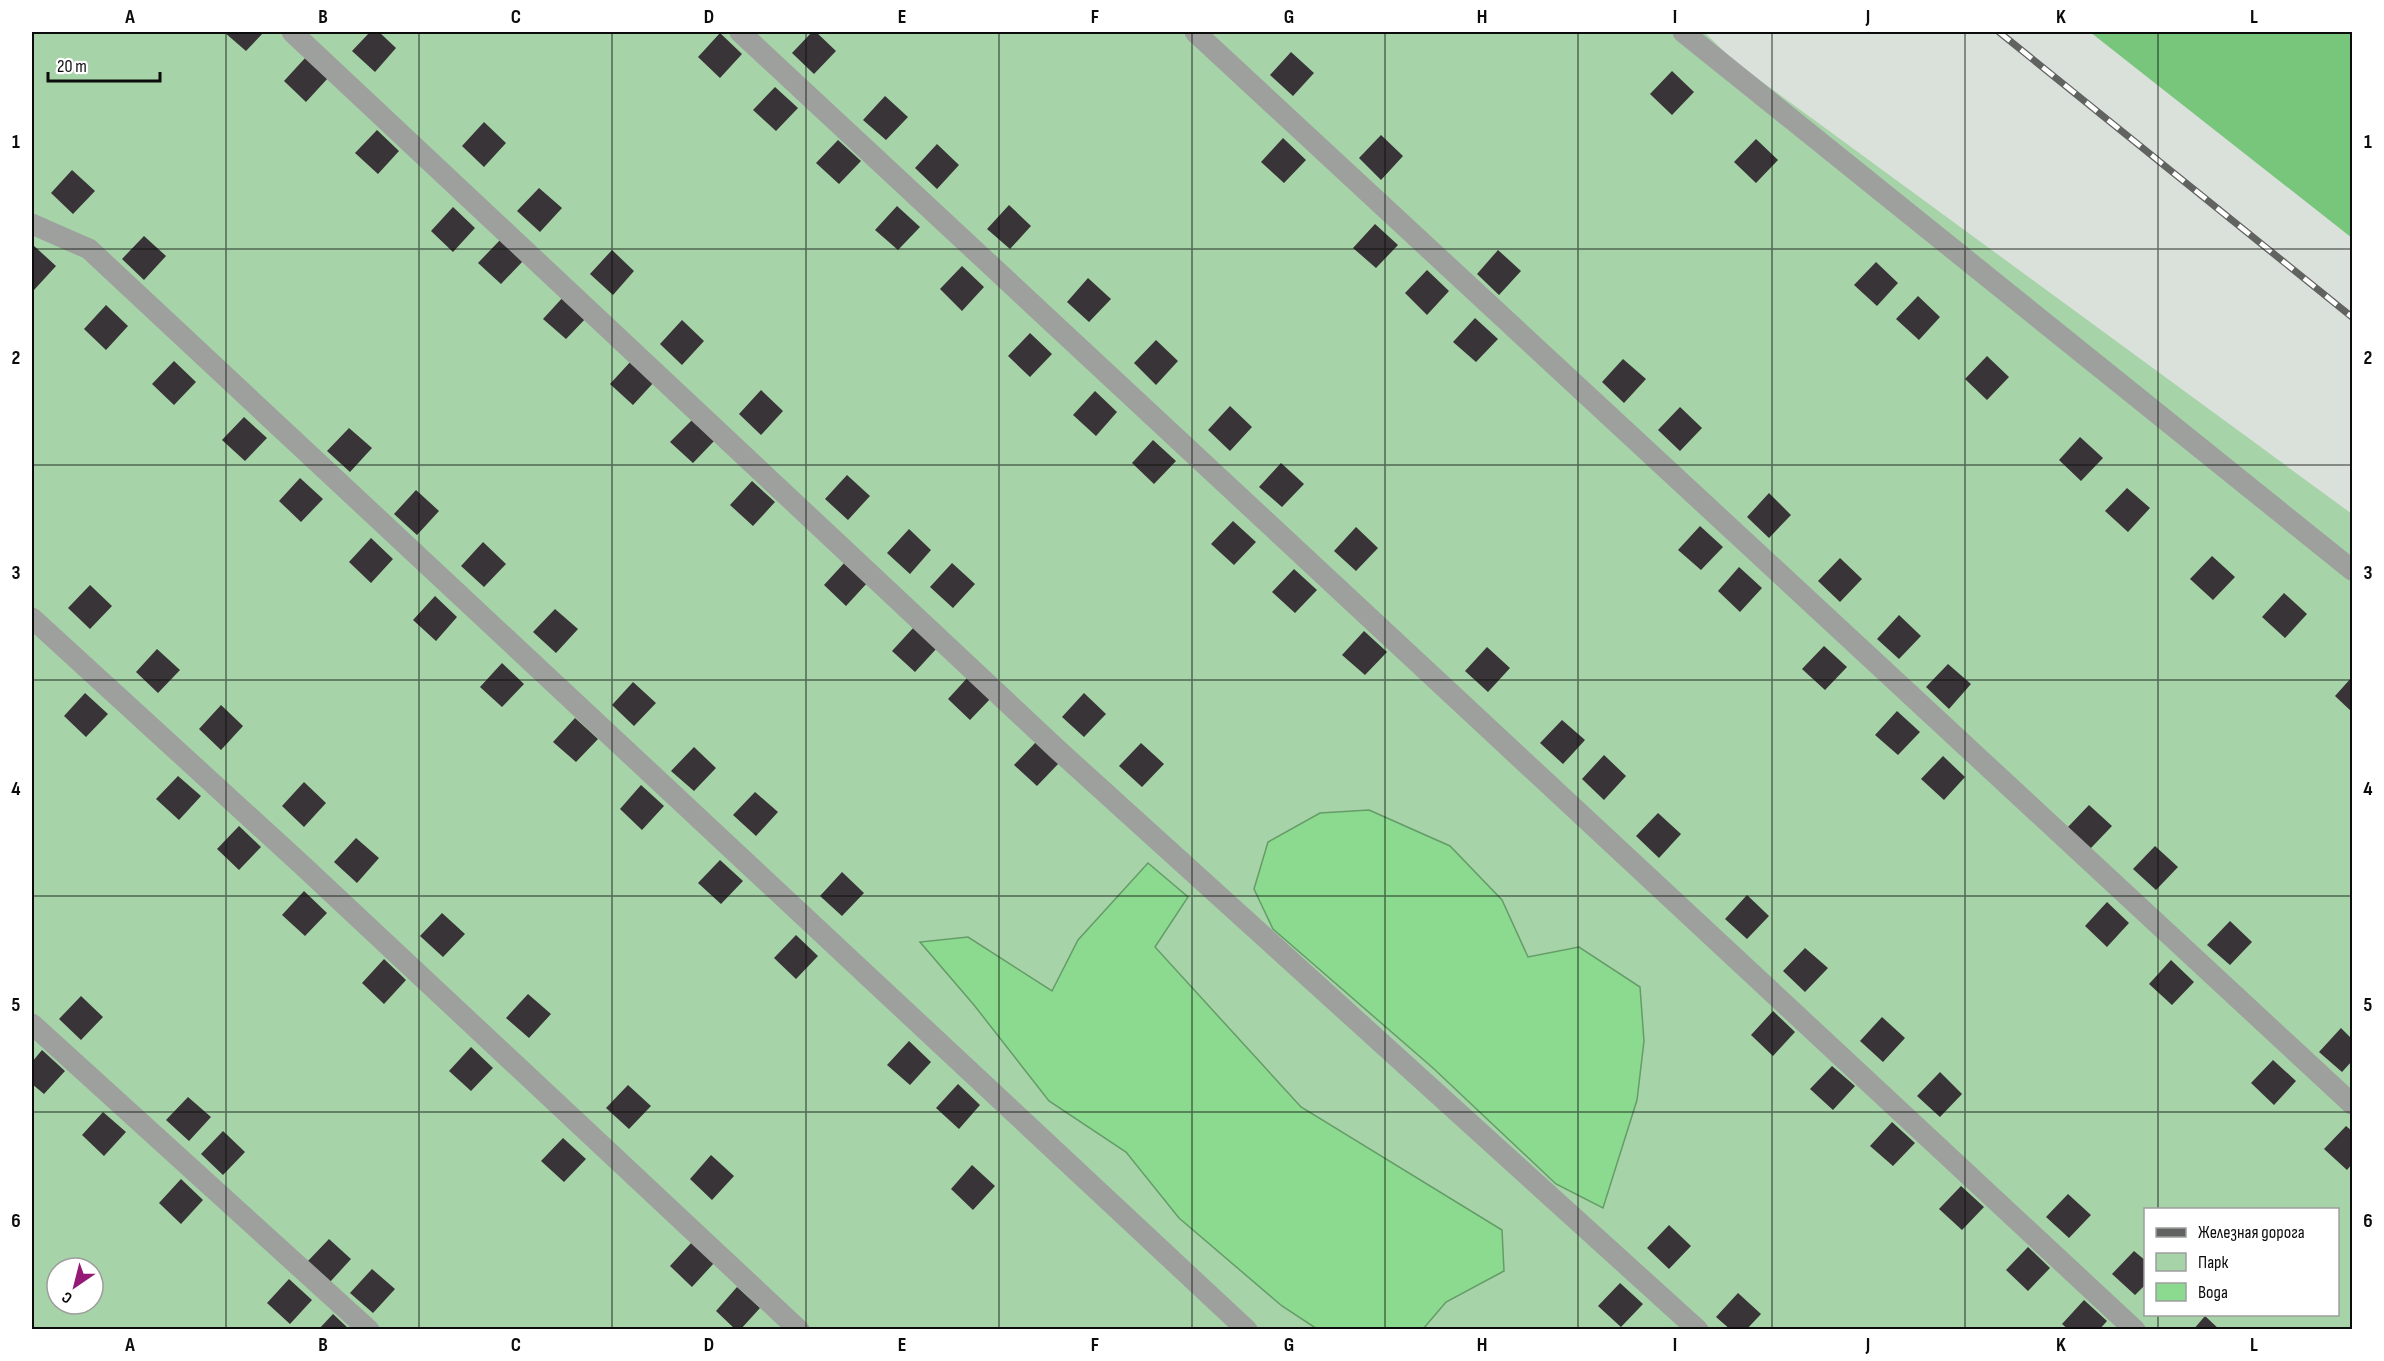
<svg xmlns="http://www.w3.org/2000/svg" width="2384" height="1361" viewBox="0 0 2384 1361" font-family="'Sofia Sans Condensed',sans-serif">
  <rect width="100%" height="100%" fill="#dae0da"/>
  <path fill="#a6d3a7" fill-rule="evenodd" d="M32,32H1704L1735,62L2352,514V1329H32ZM2146,1210H2338V1314H2146ZM57,1268H93V1304H57Z"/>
  <path fill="#78c57c" d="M2090,32H2352V238Z"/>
  <path fill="#8cda90" stroke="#659c68" stroke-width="1.5" d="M1369,810L1450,846L1502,900L1528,957L1579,947L1640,987L1644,1041L1637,1100L1603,1208L1556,1184L1433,1068L1273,929L1254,889L1268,842L1320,813Z
    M1148,863L1188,897L1155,947L1301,1107L1502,1230L1504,1271L1446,1302L1423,1329H1317L1282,1306L1179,1218L1126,1152L1049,1101L974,1005L920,942L968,937L1052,991L1078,940Z"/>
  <path fill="#393437" d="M224,32H264L246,51Z
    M370,32H379L396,48L375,72L352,51Z
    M812,32H816L836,51L814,74L792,53Z
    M720,33L742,54L720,78L698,57Z
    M1291,52L1314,73L1293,96L1270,75Z
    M306,57L328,78L306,102L284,81Z
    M1672,71L1694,92L1672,115L1650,94Z
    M775,87L798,108L776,131L753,110Z
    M885,96L908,117L886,140L863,120Z
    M484,122L506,143L484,167L462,146Z
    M377,130L399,151L378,174L355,153Z
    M1381,135L1403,156L1381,180L1359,158Z
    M1283,138L1306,160L1284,183L1261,162Z
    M1756,139L1778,160L1756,183L1734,162Z
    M838,140L861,161L839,184L816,163Z
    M937,144L959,165L937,189L915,168Z
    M72,170L95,191L73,214L51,193Z
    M539,188L562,208L540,232L517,211Z
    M1009,205L1031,226L1010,249L987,229Z
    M897,206L920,227L898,250L875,230Z
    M453,207L475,228L453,252L431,231Z
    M1375,224L1398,245L1376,268L1353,248Z
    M144,236L166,256L144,280L122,259Z
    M500,240L523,261L501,284L478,263Z
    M33,245L56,266L34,290L32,287V247Z
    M612,250L634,271L613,295L590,274Z
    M1498,250L1521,271L1499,295L1477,274Z
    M1876,262L1898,283L1877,306L1854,285Z
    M962,266L984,287L962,311L940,289Z
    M1427,270L1449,291L1427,315L1405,293Z
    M1088,278L1111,299L1089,322L1067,302Z
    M565,295L588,316L566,339L543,319Z
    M1918,296L1940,317L1919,340L1896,319Z
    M106,305L128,326L106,350L84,329Z
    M1475,318L1498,339L1476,362L1453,342Z
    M682,320L704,341L682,365L660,344Z
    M1030,333L1052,354L1030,377L1008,356Z
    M1156,340L1178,361L1156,385L1134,363Z
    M1987,356L2009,377L1987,400L1965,379Z
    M1623,359L1646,379L1624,403L1602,382Z
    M632,360L655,381L633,405L610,384Z
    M174,361L196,382L174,405L152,384Z
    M761,390L783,411L761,435L739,414Z
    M1095,391L1117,412L1096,436L1073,415Z
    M1230,406L1252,427L1230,451L1208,430Z
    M1680,407L1702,428L1680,451L1658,430Z
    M244,417L267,438L245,461L222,440Z
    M693,419L715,440L693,463L670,442Z
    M349,428L372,448L350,472L327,451Z
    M2080,437L2103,458L2081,481L2059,460Z
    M1153,440L1176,461L1154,484L1132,463Z
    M1281,463L1304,484L1282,507L1259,487Z
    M847,475L870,496L848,520L825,499Z
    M300,478L323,499L301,522L279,501Z
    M752,481L775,502L753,526L730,505Z
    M2127,488L2150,508L2128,532L2105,511Z
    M416,490L439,511L417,535L394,514Z
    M1769,493L1791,515L1769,538L1747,517Z
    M1233,521L1256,542L1234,565L1211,544Z
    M1700,526L1723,547L1701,570L1678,550Z
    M1356,527L1378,548L1356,571L1334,551Z
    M909,529L931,550L910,574L887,553Z
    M371,538L393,559L371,583L349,562Z
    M483,542L506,564L484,587L461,566Z
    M2212,556L2235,577L2213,600L2190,579Z
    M1840,558L1862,579L1840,602L1818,581Z
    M846,561L868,582L846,606L824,585Z
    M952,563L975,584L953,608L930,587Z
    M1739,567L1762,588L1740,612L1718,591Z
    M1294,569L1317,590L1295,613L1272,592Z
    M90,585L112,606L90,629L68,608Z
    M2284,593L2307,614L2285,638L2262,617Z
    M435,596L457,617L436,641L413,620Z
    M555,609L578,629L556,653L533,632Z
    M1899,615L1921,636L1899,659L1877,639Z
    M914,627L937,648L915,672L892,651Z
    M1364,631L1387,652L1365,675L1342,655Z
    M1824,646L1847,667L1825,690L1802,669Z
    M1487,647L1510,668L1488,692L1465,671Z
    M157,649L180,670L158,693L136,672Z
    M502,663L524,684L502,707L480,687Z
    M1948,664L1971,684L1949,709L1926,687Z
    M969,676L992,697L970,720L948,699Z
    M2352,677V712L2335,696Z
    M633,682L656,703L634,726L612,705Z
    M85,693L108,714L86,737L64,716Z
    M1084,693L1106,714L1084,737L1062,717Z
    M221,705L243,726L221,750L199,729Z
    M1897,711L1920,732L1898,755L1875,735Z
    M575,718L598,739L576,762L553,742Z
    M1562,720L1585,740L1563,764L1540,743Z
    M1036,742L1059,763L1037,786L1014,765Z
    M1141,743L1164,764L1142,787L1119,766Z
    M694,747L716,768L694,791L671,771Z
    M1604,755L1626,776L1604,800L1582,779Z
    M1943,756L1965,777L1944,800L1921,779Z
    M178,776L201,796L179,820L156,799Z
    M304,782L326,803L304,827L282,806Z
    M641,785L664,806L642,830L620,809Z
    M755,792L778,812L756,836L733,815Z
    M2089,805L2112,826L2090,849L2067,828Z
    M1658,813L1681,834L1659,858L1636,836Z
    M239,826L261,847L239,870L217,849Z
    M356,838L379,858L357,883L334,862Z
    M2155,846L2178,867L2156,890L2133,869Z
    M720,860L743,881L721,904L698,883Z
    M842,872L864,893L842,916L820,896Z
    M304,891L327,913L305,936L282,915Z
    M1747,895L1769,916L1747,939L1725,919Z
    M2107,902L2129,923L2107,947L2085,926Z
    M442,913L465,934L443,957L420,936Z
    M2230,921L2252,942L2230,965L2207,945Z
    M796,935L818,956L796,979L774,958Z
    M1805,948L1828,968L1805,992L1783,971Z
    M384,959L406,980L384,1004L362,983Z
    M2171,960L2194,982L2172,1005L2149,984Z
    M528,994L551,1014L529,1038L506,1018Z
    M81,996L103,1017L81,1040L59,1019Z
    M1773,1011L1795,1032L1773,1056L1751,1035Z
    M1882,1017L1905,1038L1883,1062L1860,1041Z
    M2341,1028L2352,1039V1061L2342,1072L2319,1052Z
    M909,1041L931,1062L910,1085L887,1065Z
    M471,1047L493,1068L471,1091L449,1071Z
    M42,1050L65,1071L44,1094L32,1084V1062Z
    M2273,1060L2296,1081L2274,1105L2251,1083Z
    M1832,1066L1855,1086L1833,1110L1810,1089Z
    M1940,1072L1962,1094L1940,1117L1917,1096Z
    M958,1084L980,1105L959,1129L936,1108Z
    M628,1085L651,1106L629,1129L606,1108Z
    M188,1097L211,1117L189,1141L166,1120Z
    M103,1112L126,1132L104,1156L82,1135Z
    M1892,1122L1915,1143L1893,1166L1870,1146Z
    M2346,1126L2352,1131V1164L2347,1170L2324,1149Z
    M223,1131L245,1152L223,1175L201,1154Z
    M563,1138L586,1159L564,1182L541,1161Z
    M711,1155L734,1176L712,1200L690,1179Z
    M972,1165L995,1186L973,1210L951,1189Z
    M181,1179L203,1200L181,1224L159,1203Z
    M1961,1186L1984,1207L1962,1230L1939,1209Z
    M2068,1194L2091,1215L2069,1238L2046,1217Z
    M1669,1225L1691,1246L1669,1269L1647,1248Z
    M329,1239L351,1259L330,1282L307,1262Z
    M692,1242L714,1263L692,1287L670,1266Z
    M2028,1247L2050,1268L2028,1291L2006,1270Z
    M2134,1251L2146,1261V1284L2135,1295L2112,1274Z
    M372,1269L395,1289L373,1313L350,1293Z
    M289,1279L312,1300L290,1324L267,1303Z
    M1620,1283L1643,1304L1621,1327L1598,1306Z
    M737,1287L760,1308L740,1330H736L716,1311Z
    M1738,1293L1761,1314L1746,1330H1731L1716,1317Z
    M2084,1300L2107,1321L2099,1330H2069L2062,1324Z
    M333,1314L350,1330H318Z
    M2205,1316L2220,1330H2193Z"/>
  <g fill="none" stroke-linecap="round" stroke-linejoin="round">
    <path stroke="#9ea09e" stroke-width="21" d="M292,32L1058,750L1698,1330
      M740,32L2135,1330
      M1195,32L2352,1104
      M1683,32L2352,570
      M32,224L89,249L1247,1330
      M32,618L302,865L799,1330
      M32,1024L369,1330"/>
    <g stroke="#606360" stroke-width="7">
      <path id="rail" d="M1999,32L2352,317"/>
    </g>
    <use href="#rail" stroke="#fff" stroke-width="4.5" stroke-dasharray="14" stroke-linecap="butt"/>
  </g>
  <path fill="none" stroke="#0b0c0b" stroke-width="1.5" stroke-opacity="0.55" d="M226,32V1330M419,32V1330M612,32V1330M806,32V1330M999,32V1330M1192,32V1330M1385,32V1330M1578,32V1330M1772,32V1330M1965,32V1330M2158,32V1210M32,249H2352M32,465H2352M32,680H2352M32,896H2352M32,1112H2352M2158,1314V1330"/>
  <rect width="2384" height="1361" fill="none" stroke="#ffffff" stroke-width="66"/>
  <rect x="2144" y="1208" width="195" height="108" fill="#ffffff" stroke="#9d9e9d" stroke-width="1.5"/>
  <rect x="2156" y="1228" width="30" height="9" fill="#606360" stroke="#9d9e9d" stroke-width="1.5"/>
  <text x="2198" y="1238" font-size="18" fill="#0b0c0b">Железная дорога</text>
  <rect x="2156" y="1253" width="30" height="18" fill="#a6d3a7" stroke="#9d9e9d" stroke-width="1.5"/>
  <text x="2198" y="1268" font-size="18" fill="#0b0c0b">Парк</text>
  <rect x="2156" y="1283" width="30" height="18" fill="#8cda90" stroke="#9d9e9d" stroke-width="1.5"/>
  <text x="2198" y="1298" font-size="18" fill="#0b0c0b">Вода</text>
  <g transform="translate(75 1286) rotate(215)"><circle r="28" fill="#ffffff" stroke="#9d9e9d" stroke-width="1.5"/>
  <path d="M0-4.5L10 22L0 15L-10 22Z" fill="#951a75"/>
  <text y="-9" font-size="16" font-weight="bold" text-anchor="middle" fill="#0b0c0b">С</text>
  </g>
  <path d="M48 72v9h112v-9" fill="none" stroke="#0b0c0b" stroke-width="3"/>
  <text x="57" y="72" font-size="18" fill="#0b0c0b" stroke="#ffffff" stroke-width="4.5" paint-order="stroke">20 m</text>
  <rect x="33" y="33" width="2318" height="1295" fill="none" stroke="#0b0c0b" stroke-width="2"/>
  <g font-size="20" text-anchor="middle" font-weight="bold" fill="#0b0c0b">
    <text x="130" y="23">A</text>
    <text x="323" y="23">B</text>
    <text x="516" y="23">C</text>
    <text x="709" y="23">D</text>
    <text x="902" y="23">E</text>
    <text x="1095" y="23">F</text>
    <text x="1289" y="23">G</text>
    <text x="1482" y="23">H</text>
    <text x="1675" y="23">I</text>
    <text x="1868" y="23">J</text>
    <text x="2061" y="23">K</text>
    <text x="2254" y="23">L</text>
    <text x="16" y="148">1</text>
    <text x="2368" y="148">1</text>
    <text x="16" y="364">2</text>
    <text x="2368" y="364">2</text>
    <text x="16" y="579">3</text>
    <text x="2368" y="579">3</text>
    <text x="16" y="795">4</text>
    <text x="2368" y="795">4</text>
    <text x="16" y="1011">5</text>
    <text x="2368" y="1011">5</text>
    <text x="16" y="1227">6</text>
    <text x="2368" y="1227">6</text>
    <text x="130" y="1351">A</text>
    <text x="323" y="1351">B</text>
    <text x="516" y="1351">C</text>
    <text x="709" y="1351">D</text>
    <text x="902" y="1351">E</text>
    <text x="1095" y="1351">F</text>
    <text x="1289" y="1351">G</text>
    <text x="1482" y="1351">H</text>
    <text x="1675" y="1351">I</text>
    <text x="1868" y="1351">J</text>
    <text x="2061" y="1351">K</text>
    <text x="2254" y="1351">L</text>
  </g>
</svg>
